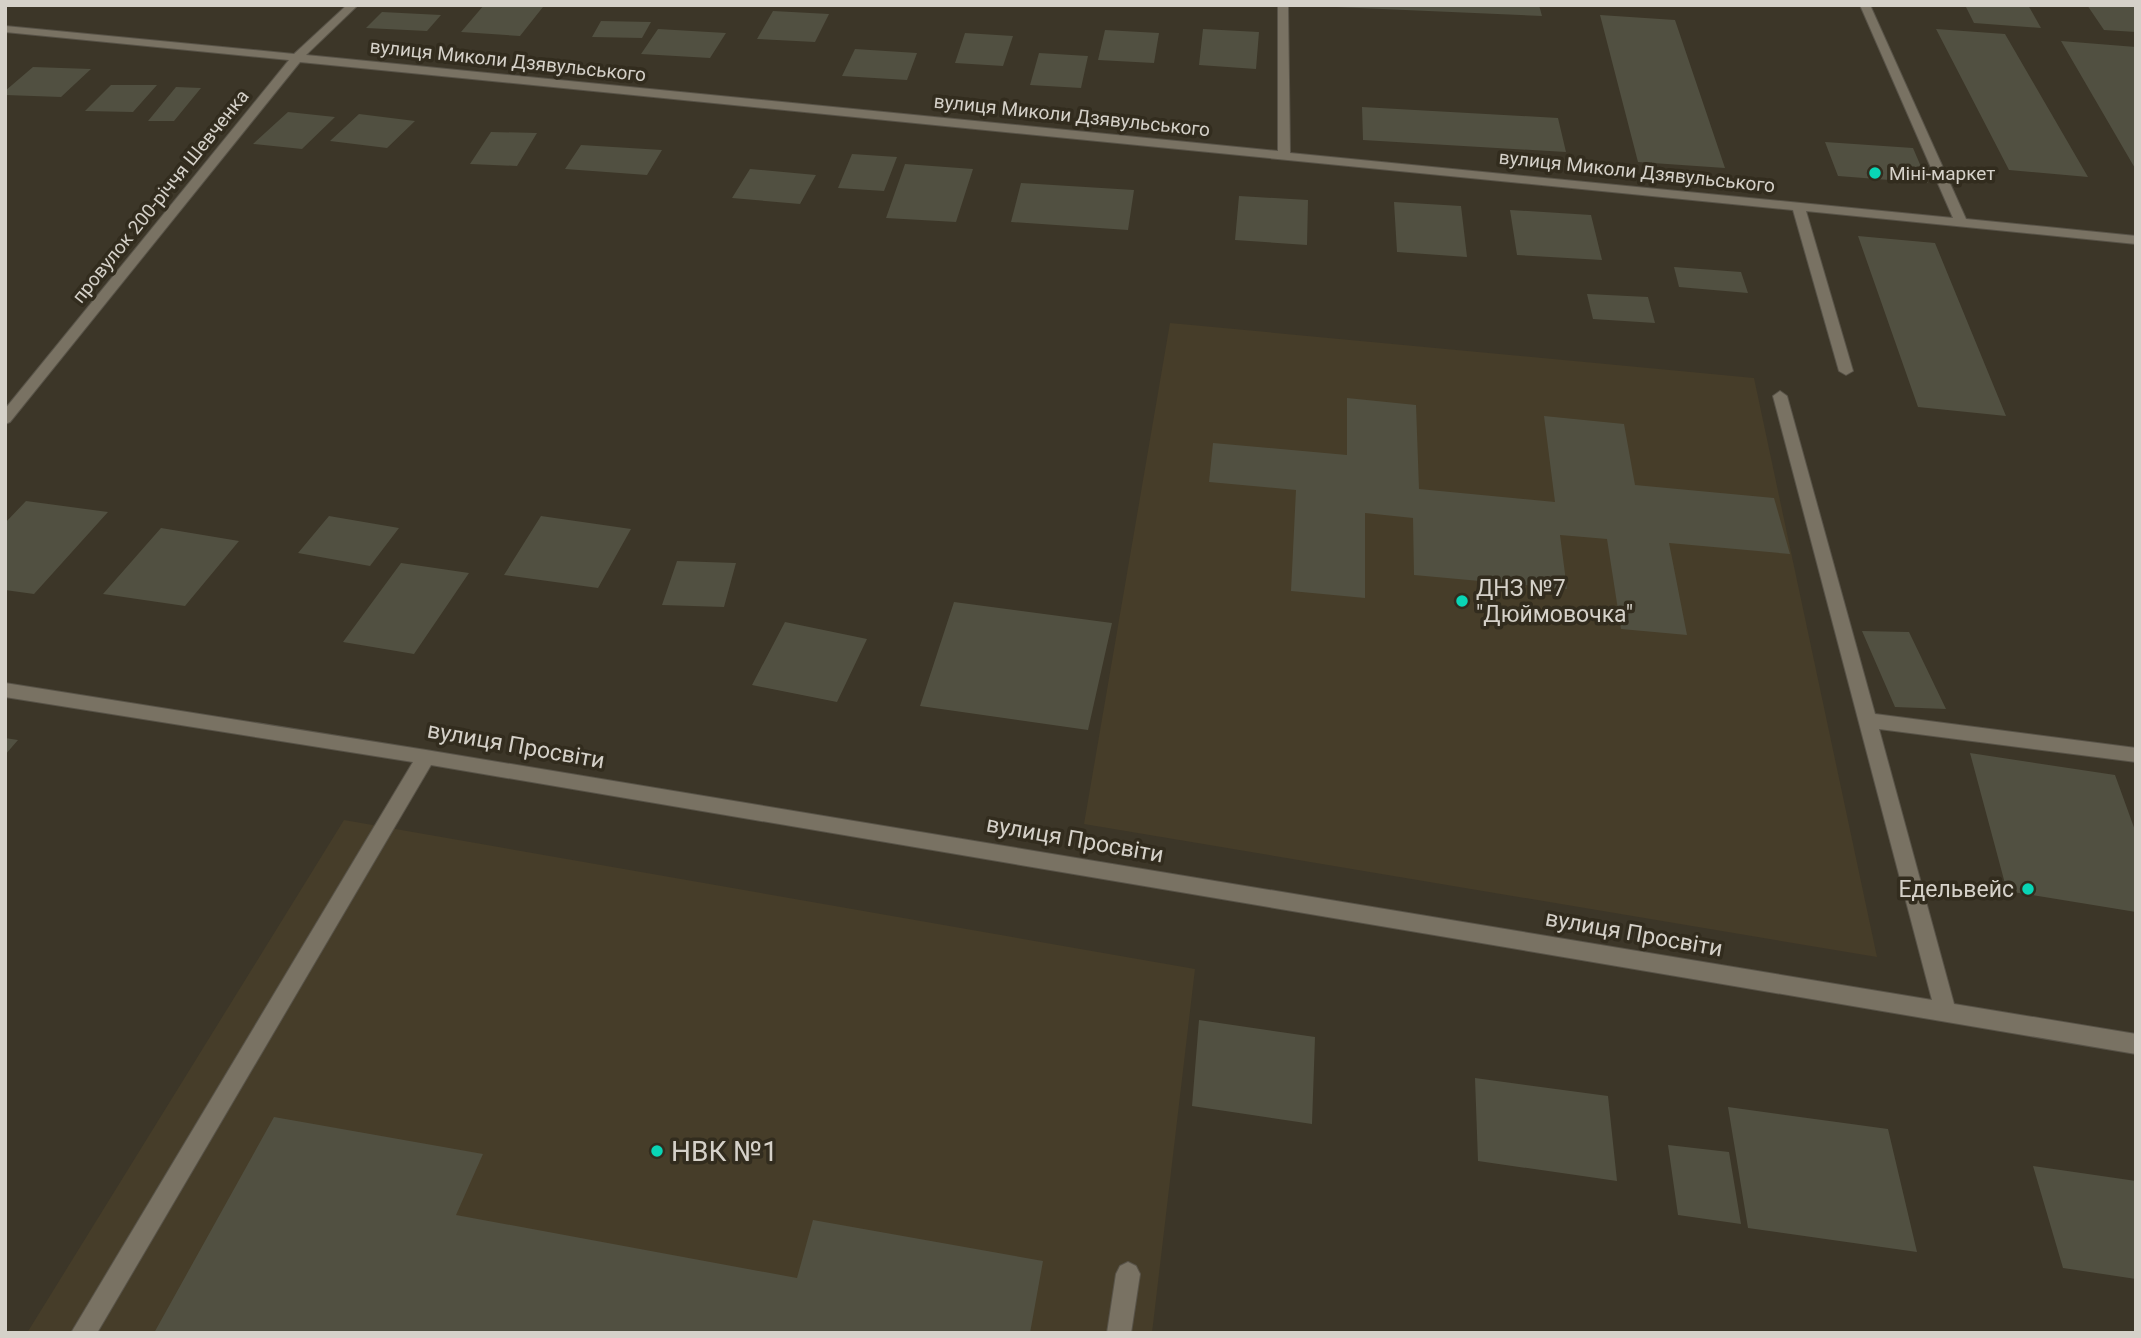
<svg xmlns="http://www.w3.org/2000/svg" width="2141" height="1338" viewBox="0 0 2141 1338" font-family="Roboto,sans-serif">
  <rect width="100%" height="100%" fill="#3c3628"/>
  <path fill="#463d29" d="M1170,323L1754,378L1877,957L1084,824Z
    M344,820L1195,969L1152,1333H27Z"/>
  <path fill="#515041" d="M484,5H513L543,7L520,36L461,32Z
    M1336,5H1539L1542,16L1336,7Z
    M1965,5H2028L2041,28L1974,23Z
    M2087,5H2136V32L2104,30Z
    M773,11L829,14L815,42L757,39Z
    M382,12L441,15L427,31L366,28Z
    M1600,15L1675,20L1725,168L1638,162Z
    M601,21L651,22L642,38L592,37Z
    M658,29L726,33L710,58L641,54Z
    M1203,29L1259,32L1256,69L1199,65Z
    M1936,29L2005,34L2088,177L2009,170Z
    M1105,30L1159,33L1154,63L1098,60Z
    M965,33L1013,36L1003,66L955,63Z
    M2061,41L2136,47V170Z
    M855,49L917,53L907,80L842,76Z
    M1039,53L1088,56L1081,88L1030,85Z
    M33,67L91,69L61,97L5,95V91Z
    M111,85H157L133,112L85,111Z
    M176,87L201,88L174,121H148Z
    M1362,107L1558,118L1566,152L1363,140Z
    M288,112L335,117L302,149L253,144Z
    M359,114L415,121L387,148L330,141Z
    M491,132L537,133L517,166L470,164Z
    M1825,142L1913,148L1928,183L1838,176Z
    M581,145L662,150L647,175L565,169Z
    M852,154L897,157L884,191L838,188Z
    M905,164L973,169L956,222L886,218Z
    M750,169L816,175L800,204L732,198Z
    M1021,183L1134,190L1128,230L1011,222Z
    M1239,196L1308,200L1307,245L1235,240Z
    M1394,202L1461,206L1467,257L1397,252Z
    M1510,210L1591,215L1602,260L1517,255Z
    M1858,236L1935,243L2006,416L1918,407Z
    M1674,267L1741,272L1748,293L1679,287Z
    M1587,294L1648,297L1655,323L1593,319Z
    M1347,398L1416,405L1419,489L1555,502L1544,416L1624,424L1635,485L1774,498L1790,554L1669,543L1687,635L1621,629L1607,539L1560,535L1567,589L1414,575L1413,518L1365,513V598L1291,591L1296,490L1209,482L1213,443L1347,455Z
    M26,501L108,512L34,594L5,590V523Z
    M329,516L399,528L370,566L298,553Z
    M541,516L631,529L598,588L504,575Z
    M161,528L239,541L185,606L103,594Z
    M677,561L736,563L724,607L662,605Z
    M401,563L469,573L414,654L343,642Z
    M954,602L1112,623L1088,730L920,706Z
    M785,622L867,639L837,702L752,685Z
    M1862,631L1909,632L1946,709L1895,707Z
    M5,738L18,740L5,755Z
    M1970,753L2115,775L2136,833V912L2007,891Z
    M1199,1020L1315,1037L1312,1124L1192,1106Z
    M1475,1078L1608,1096L1617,1181L1478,1161Z
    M1728,1107L1888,1129L1917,1252L1748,1228Z
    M274,1117L483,1154L456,1215L797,1278L813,1220L1043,1261L1030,1333H154Z
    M1668,1145L1729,1152L1741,1224L1678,1215Z
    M2033,1166L2136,1181V1279L2063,1268Z"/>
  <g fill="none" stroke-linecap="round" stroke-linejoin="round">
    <g stroke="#585348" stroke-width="2">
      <path id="minor" d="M347,5H358L306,55L1278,151V5H1288L1290,153L1953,218L1860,5H1870L1966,219L2136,236V244L1806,211L1853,371L1846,375L1839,371L1793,210L300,62L10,422L5,424V409L289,60L5,32V26L294,54Z
        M1780,391L1787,396L1875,714L2136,748V762L1879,729L1954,1004L2136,1034V1054L431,765L97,1333H71L413,762L5,697V683L426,750L1932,1000L1773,396Z
        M1128,1262L1136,1266L1140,1274L1131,1333H1107L1116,1274L1120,1266Z"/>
    </g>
    <use href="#minor" fill="#797263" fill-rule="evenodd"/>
  </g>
  <g fill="#09d5b5" stroke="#322c1e" stroke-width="2.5">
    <circle cx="1875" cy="173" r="7"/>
    <circle cx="1462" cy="601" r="7"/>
    <circle cx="2028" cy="889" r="7"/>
    <circle cx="657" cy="1151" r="7"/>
  </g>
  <g text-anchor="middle" stroke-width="7" stroke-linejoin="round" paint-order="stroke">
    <g font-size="19" fill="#d5d1c9" stroke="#322c1e">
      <text transform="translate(508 60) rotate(6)" y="7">вулиця Миколи Дзявульського</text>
      <text transform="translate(1072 115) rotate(6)" y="7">вулиця Миколи Дзявульського</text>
      <text transform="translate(1637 171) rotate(6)" y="7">вулиця Миколи Дзявульського</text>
      <text transform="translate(160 196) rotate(-51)" y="7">провулок 200-річчя Шевченка</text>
    </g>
    <g font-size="19" fill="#d5d1c9" stroke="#322c1e" text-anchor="start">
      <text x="1889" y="180">Міні-маркет</text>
    </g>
    <g font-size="23" fill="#d5d1c9" stroke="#322c1e" text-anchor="start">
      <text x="1476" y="596">ДНЗ №7<tspan x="1476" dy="26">"Дюймовочка"</tspan></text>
      <text x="2014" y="897" text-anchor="end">Едельвейс</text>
    </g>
    <g font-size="23" fill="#d5d1c9" stroke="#322c1e">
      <text transform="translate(516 745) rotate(10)" y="8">вулиця Просвіти</text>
      <text transform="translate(1075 839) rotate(10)" y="8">вулиця Просвіти</text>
      <text transform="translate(1634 933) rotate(10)" y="8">вулиця Просвіти</text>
    </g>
    <g font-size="28" fill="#d5d1c9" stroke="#322c1e" text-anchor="start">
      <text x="671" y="1161">НВК №1</text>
    </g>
  </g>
  <rect width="2141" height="1338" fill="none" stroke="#d5d1c9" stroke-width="14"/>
</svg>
